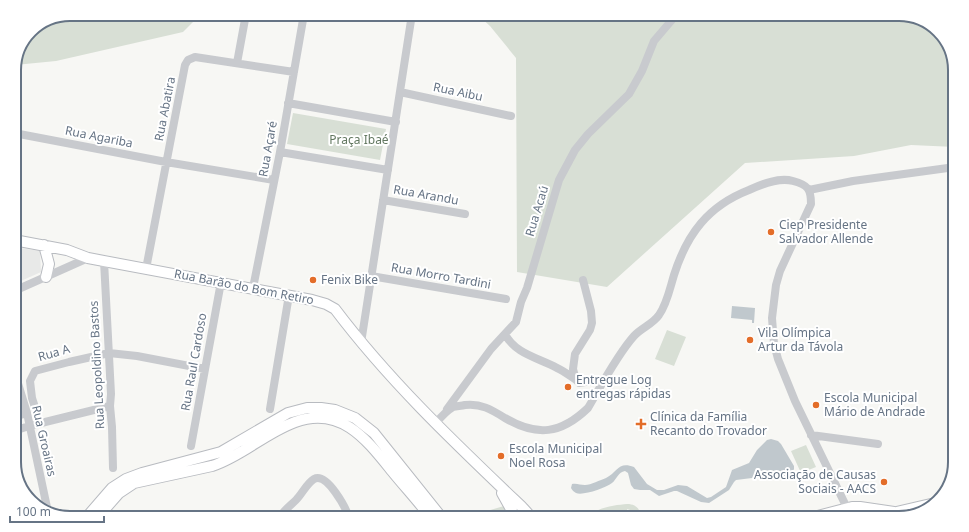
<svg xmlns="http://www.w3.org/2000/svg" width="969" height="532" viewBox="0 0 969 532" font-family="'Noto Sans',sans-serif">
  <rect width="100%" height="100%" fill="#f7f7f4"/>
  <path fill="#e8e9e8" d="M14,247L40,251L41,272L14,284Z"/>
  <path fill="#d8dfd5" d="M70,14H201L183,32L56,61L15,65L31,30Z
    M477,14H899L927,21L946,39L955,67V147L911,145L854,156L745,163L607,287L517,272L516,58L490,26Z
    M293,113L386,129L380,160L287,144Z
    M667,330L686,337L674,366L655,359Z
    M806,445L816,467L801,473L791,451Z
    M627,504C636,504 641,509 640,518H635L633,511L627,509L629,518H603L602,515L595,518H589C595,507 616,505 627,504Z
    M504,506L506,518H463Z"/>
  <path fill="#c0c8cd" d="M732,306L755,308L754,323H752V320L731,318Z
    M771,439L778,441L781,444L794,466V469L791,475L783,478L765,473L752,478L736,480L734,482L729,490L709,503L701,502L677,491H674L659,496L650,490H640L634,489L631,485L628,473L625,471C618,472 617,479 612,483C605,488 583,496 576,493C574,492 572,490 571,488L572,484C577,483 580,485 585,485C591,485 600,480 606,478C618,472 618,461 634,467L647,484L657,490H664L678,485L687,486L707,498L711,497L726,487L732,470L749,463L757,450L767,440Z"/>
  <g fill="none" stroke-linecap="round" stroke-linejoin="round">
    <g stroke="#b8bbc0" stroke-width="12">
      <path id="major" d="M14,240L67,250L88,258L312,300L326,304L335,309C390,382 457,445 523,508L532,518
        M44,245L49,264L46,277
        M502,493L512,511L513,518
        M86,518L112,488L126,479L142,473L221,452L288,413L307,408H321L335,410L355,418L374,433L442,518
        M97,518L119,493L134,483L212,466C242,456 265,433 295,422C341,405 367,440 392,471C405,487 419,502 431,518
        M810,518L852,507H860L894,512
        M871,518L935,503"/>
    </g>
    <path stroke="#c8cace" stroke-width="8" d="M237,63L246,14
      M400,92L511,116
      M288,103L396,122
      M14,133L166,162L274,180
      M280,152L388,170
      M809,190L853,181L955,167
      M383,200L465,214
      M104,261L111,394L110,406L112,427L113,468
      M146,269L185,65L188,60L195,57L294,72
      M371,276L506,299
      M583,280L591,311L592,323L590,330L575,354L573,369L576,380L579,383L605,379
      M253,288L280,152L304,14
      M14,291L88,258
      M505,334C515,354 539,358 557,368C564,371 570,376 576,380
      M361,343L412,14
      M16,377L27,413L48,512
      M270,409L289,295
      M447,409L491,349L516,322L521,302L527,288L559,180L575,150L588,134L629,94L642,71L654,41L677,14
      M14,417L27,413
      M40,423L32,398L30,381L35,371L69,362L109,353L137,356L205,369
      M435,424C440,418 446,411 453,407C456,406 461,406 465,405C481,403 492,410 505,418C537,437 561,434 588,408C601,386 617,355 634,336C641,328 653,324 659,315C667,304 670,288 674,275C687,234 708,206 749,190C762,184 779,177 793,181C808,185 811,189 811,204L780,271L776,285L772,318L774,344L778,359L795,401L847,508
      M14,431L29,426L110,406
      M811,435L878,444
      M191,446L221,282
      M279,518C283,511 290,506 296,500C302,494 307,483 314,479C327,472 346,508 349,518"/>
    <use href="#major" stroke="#fff" stroke-width="10"/>
  </g>
  <g fill="#e36d29" stroke="#fff" stroke-width="1.5">
    <circle cx="771" cy="232" r="4"/>
    <circle cx="313" cy="280" r="4"/>
    <circle cx="750" cy="340" r="4"/>
    <circle cx="568" cy="387" r="4"/>
    <circle cx="816" cy="405" r="4"/>
    <path d="M639 418h4v4h4v4h-4v4h-4v-4h-4v-4h4z"/>
    <circle cx="501" cy="456" r="4"/>
    <circle cx="884" cy="482" r="4"/>
  </g>
  <g text-anchor="middle" stroke-width="4" stroke-linejoin="round" paint-order="stroke">
    <g font-size="12" fill="#667485" stroke="#fff">
      <text transform="translate(458 92) rotate(12)" y="4">Rua Aibu</text>
      <text transform="translate(165 109) rotate(-79)" y="4">Rua Abatira</text>
      <text transform="translate(99 137) rotate(11)" y="4">Rua Agariba</text>
      <text transform="translate(268 149) rotate(-80)" y="4">Rua Açaré</text>
      <text transform="translate(426 195) rotate(10)" y="4">Rua Arandu</text>
      <text transform="translate(537 211) rotate(-73)" y="4">Rua Acaú</text>
      <text transform="translate(441 276) rotate(10)" y="4">Rua Morro Tardini</text>
      <text transform="translate(244 287) rotate(11)" y="4">Rua Barão do Bom Retiro</text>
      <text transform="translate(54 353) rotate(-16)" y="4">Rua A</text>
      <text transform="translate(194 362) rotate(-80)" y="4">Rua Raul Cardoso</text>
      <text transform="translate(97 365) rotate(-93)" y="4">Rua Leopoldino Bastos</text>
      <text transform="translate(44 441) rotate(77)" y="4">Rua Groairas</text>
    </g>
    <g font-size="12" fill="#637861" stroke="#fff">
      <text x="359" y="144">Praça Ibaé</text>
    </g>
    <g font-size="12" fill="#667485" stroke="#fff" text-anchor="start">
      <text x="779" y="229">Ciep Presidente<tspan x="779" dy="14">Salvador Allende</tspan></text>
      <text x="321" y="284">Fenix Bike</text>
      <text x="758" y="337">Vila Olímpica<tspan x="758" dy="14">Artur da Távola</tspan></text>
      <text x="576" y="384">Entregue Log<tspan x="576" dy="14">entregas rápidas</tspan></text>
      <text x="824" y="402">Escola Municipal<tspan x="824" dy="14">Mário de Andrade</tspan></text>
      <text x="650" y="421">Clínica da Família<tspan x="650" dy="14">Recanto do Trovador</tspan></text>
      <text x="509" y="453">Escola Municipal<tspan x="509" dy="14">Noel Rosa</tspan></text>
      <text x="876" y="479" text-anchor="end">Associação de Causas<tspan x="876" dy="14">Sociais - AACS</tspan></text>
    </g>
  </g>
  <path d="M0 0H969V532H0ZM70 21H899A49 49 0 0 1 948 70V462A49 49 0 0 1 899 511H70A49 49 0 0 1 21 462V70A49 49 0 0 1 70 21Z" fill="#fff" fill-rule="evenodd"/>
  <path fill="none" stroke="#667485" stroke-width="2" d="M70 21H899A49 49 0 0 1 948 70V462A49 49 0 0 1 899 511H70A49 49 0 0 1 21 462V70A49 49 0 0 1 70 21Z"/>
  <path d="M10 516v6h94v-6" fill="none" stroke="#667485" stroke-width="2"/>
  <text x="16" y="516" font-size="12" fill="#667485" stroke="#ffffff" stroke-width="3" paint-order="stroke">100 m</text>
</svg>
